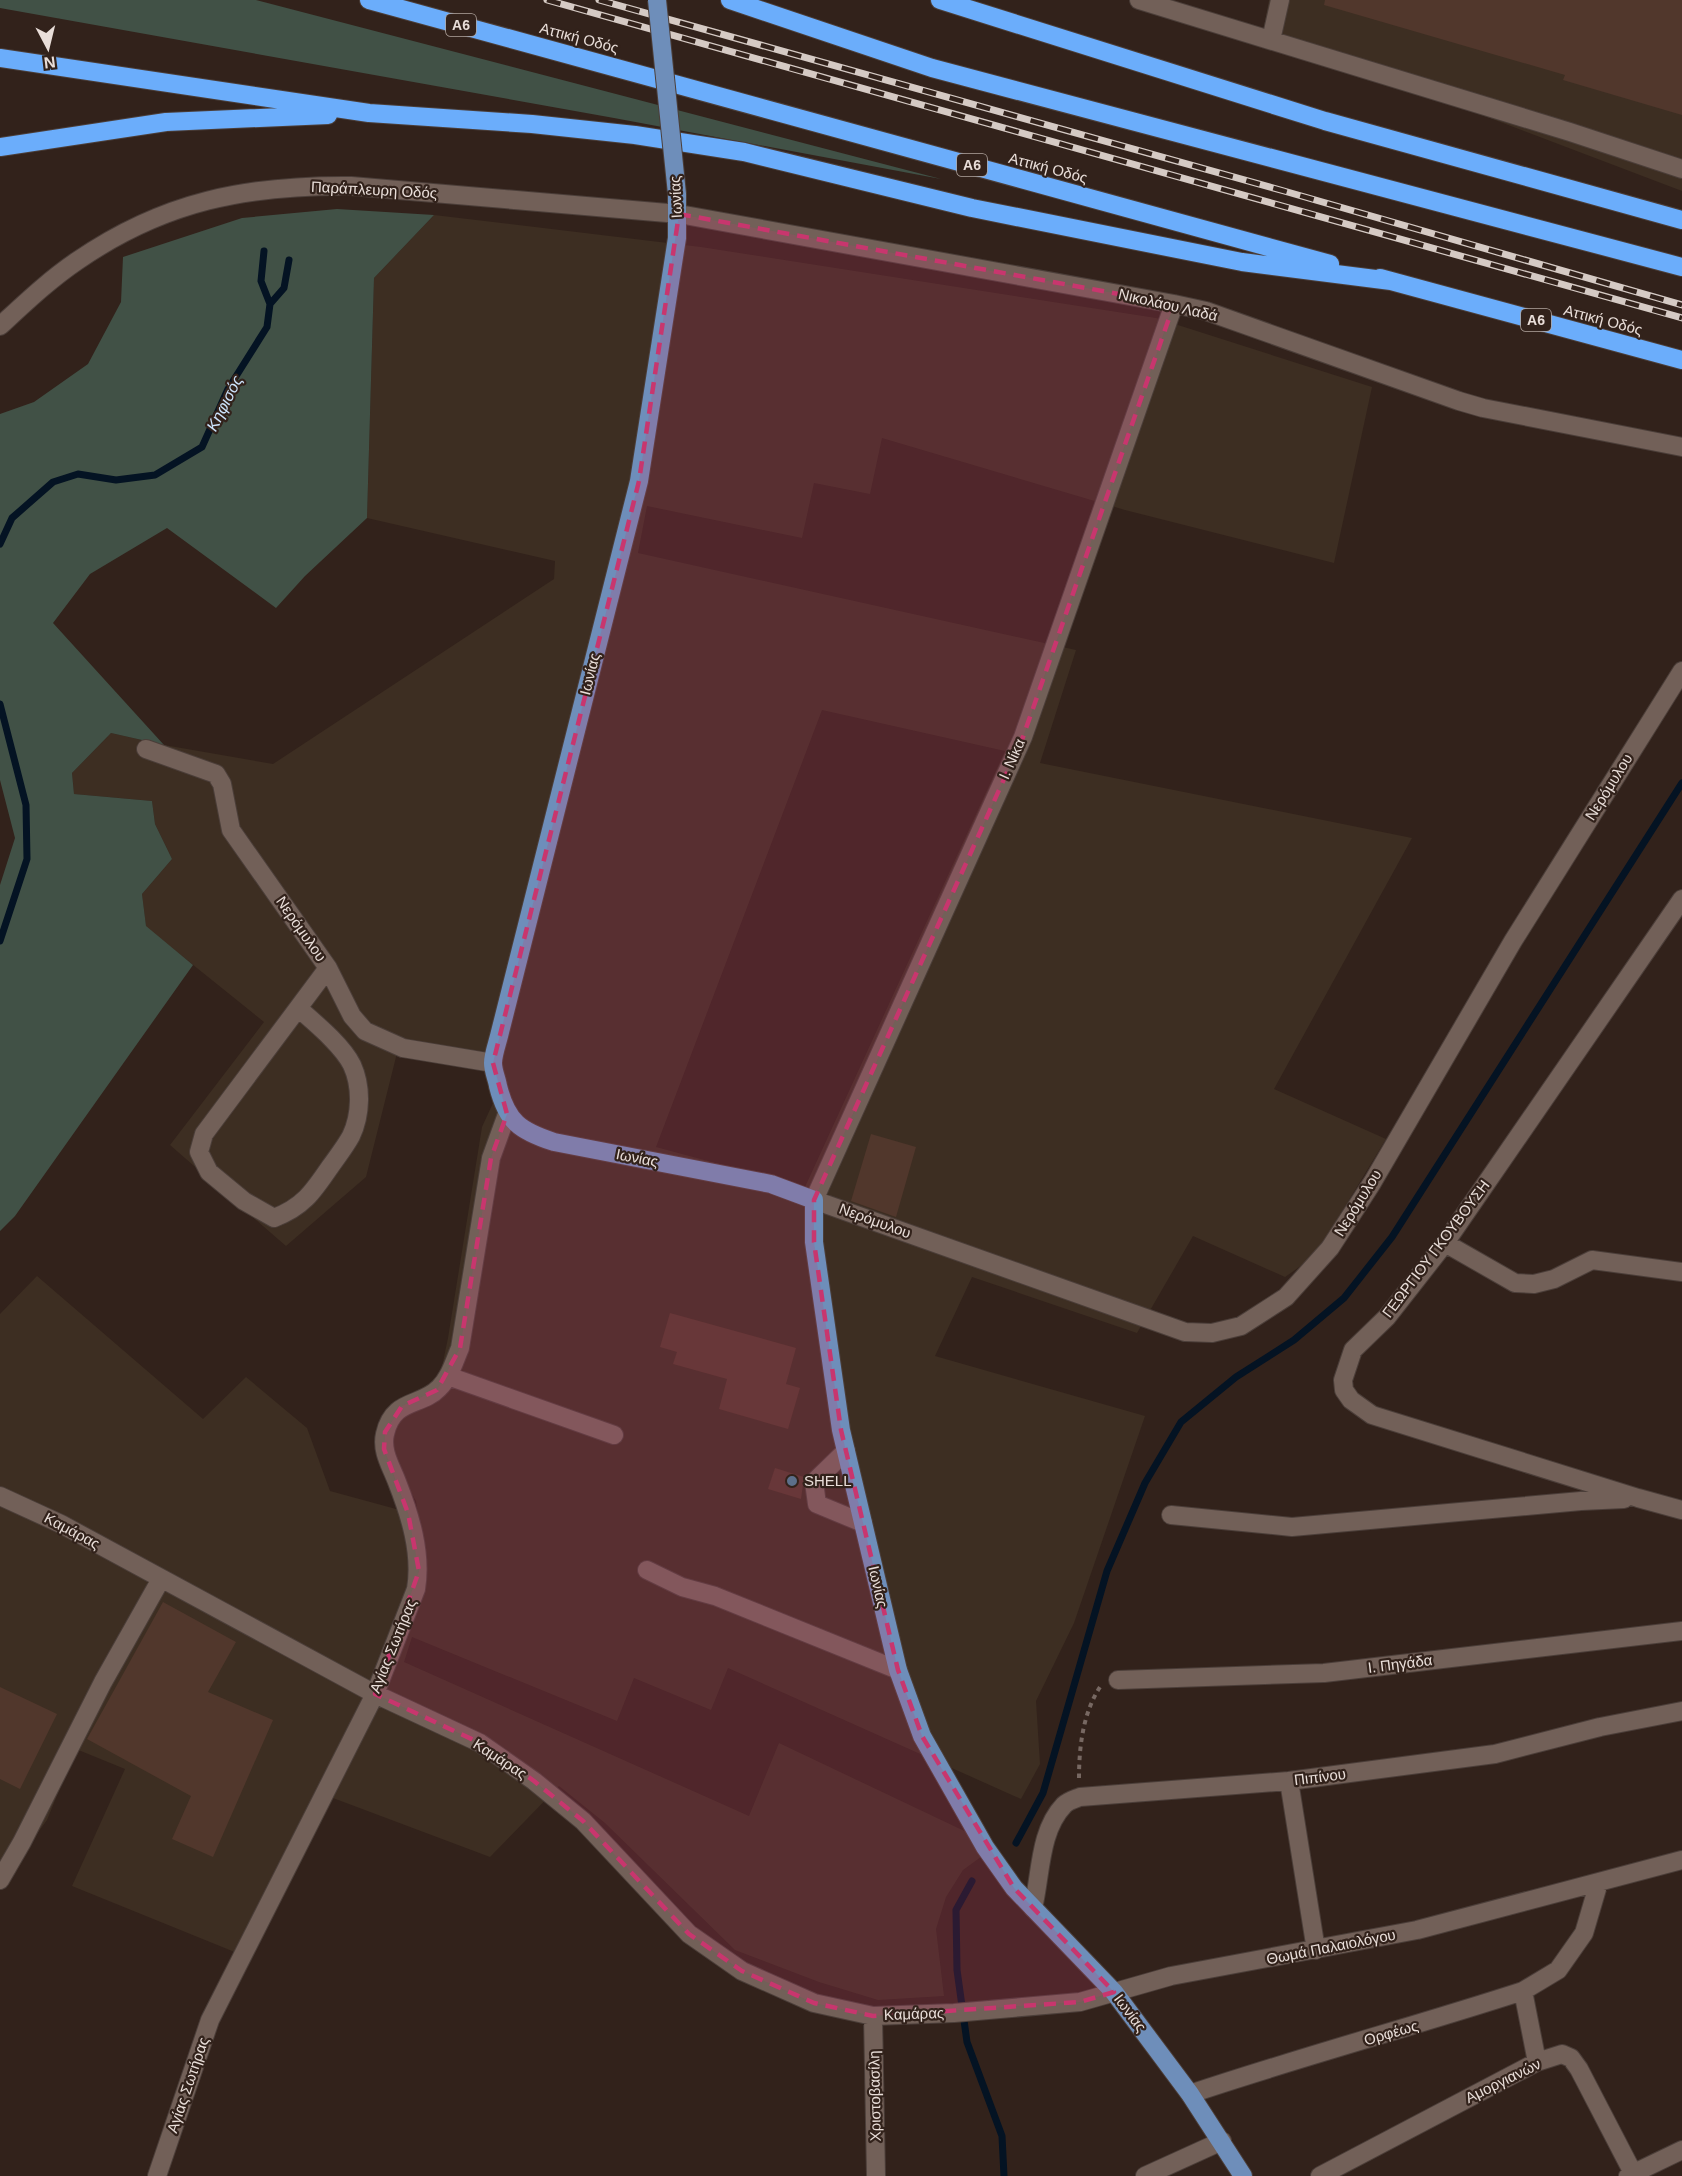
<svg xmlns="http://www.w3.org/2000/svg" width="1682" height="2176" viewBox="0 0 1682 2176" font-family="Helvetica,sans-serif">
  <rect width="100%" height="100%" fill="#32221b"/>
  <path fill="#3d2e22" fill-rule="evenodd" d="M1269,0H1682V191L1263,32Z
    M434,215L701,247L1156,318L1372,387L1334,563L1125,510L882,438L870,494L814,483L802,538L647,506L638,553L1076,650L1040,763L1412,838L1274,1089L1386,1139L1315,1256L1285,1277L1193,1236L1137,1333L972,1277L935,1356L1145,1416L1074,1623L1036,1701L1040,1764L1021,1799L728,1668L711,1710L634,1678L617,1721L412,1637L404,1662L749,1816L779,1743L996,1846L963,1870L946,1897L936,1929L944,1996L878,2000L819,1982L735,1950L605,1823L559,1786L490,1857L325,1795L242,1955L72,1886L125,1769L76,1749L47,1820L0,1885V1314L37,1276L203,1419L246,1377L307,1428L330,1491L418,1515L416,1501L395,1465L388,1432L409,1410L435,1400L448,1338L482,1127L493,1103L487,1070L397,1053L366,1177L286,1246L170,1145L264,1022L146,927L142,894L172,859L155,824L152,801L74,794L72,773L111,733L164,745L273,764L554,579L555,561L367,518L374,278ZM822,710L1005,751L805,1187L656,1147Z"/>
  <path fill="#415146" d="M0,0H256L941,179L614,118L0,8Z
    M337,209L434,215L374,278L367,518L305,576L276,608L167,528L90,574L53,623L164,745L111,733L72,773L74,794L152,801L155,824L172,859L142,894L146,926L193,965L15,1216L0,1231V885L15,838L0,780V414L34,402L88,364L121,302L123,257L242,218Z"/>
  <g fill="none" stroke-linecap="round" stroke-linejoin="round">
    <path stroke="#041323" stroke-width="7" d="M270,304L284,288L289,260
      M0,544L12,518L53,482L78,474L116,480L155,475L202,447L228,389L267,327L270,304L261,281L264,251
      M0,704L26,805L27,859L0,941
      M1016,1843L1043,1793L1107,1571L1145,1483L1181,1422L1236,1377L1294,1340L1344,1298L1392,1237L1682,783
      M972,1881L956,1910L957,1970L967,2042L1002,2136L1004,2176"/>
  </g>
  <path fill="#51372c" d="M1325,0H1682V115L1563,80L1565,75L1324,5Z
    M871,1134L916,1147L896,1217L851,1201Z
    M670,1313L796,1348L786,1384L800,1388L788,1429L719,1409L727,1379L673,1364L677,1352L660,1347Z
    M775,1468L804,1477L801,1499L768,1489Z
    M163,1602L236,1642L208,1692L273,1720L213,1857L172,1839L191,1796L87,1739Z
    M0,1687L57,1714L20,1789L0,1779Z"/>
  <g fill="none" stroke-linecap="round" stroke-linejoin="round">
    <g stroke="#4b3e39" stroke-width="20">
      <path id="minor" d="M1139,0L1570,132L1682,169
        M1271,40L1280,0
        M1174,304L1023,737L814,1200L1185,1332L1212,1333L1241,1326L1286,1297L1330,1248L1372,1183L1513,941L1682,671
        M0,326C25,303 49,280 77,261C164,201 247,185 351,186L679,214L1174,304L1206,311L1459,401L1483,408L1682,447
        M146,749L216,774L222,784L231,830L328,968L352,1016L365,1031L403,1048L493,1063
        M1682,899L1445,1243L1387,1317L1353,1350L1343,1380L1344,1390L1351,1400L1372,1415L1638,1498L1682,1510
        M298,1008C315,1023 342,1045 352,1065C362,1087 361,1115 351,1136C345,1147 337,1157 330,1167C313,1192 303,1207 274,1218L244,1201L209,1172L199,1152L204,1134L328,968
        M1445,1243L1515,1283L1534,1284L1554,1279L1592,1260L1682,1272
        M448,1376L614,1435
        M846,1451L814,1482L817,1504L863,1523
        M0,1496L61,1524L375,1694L480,1743L534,1781L583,1821L689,1934L742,1971L814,2003L873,2016L954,2013L1080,2002L1171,1976L1417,1930L1682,1860
        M1171,1515L1292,1527L1581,1501L1624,1499
        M647,1570L682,1587L715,1596L898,1670
        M1118,1680L1324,1673L1682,1631
        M1289,1781L1316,1950
        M0,1880L22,1842L103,1682L161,1579
        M1033,1908C1041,1875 1039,1831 1064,1805C1068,1801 1075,1799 1080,1797L1289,1781L1495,1754L1600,1727L1682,1711
        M1523,1991L1558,1970L1584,1933L1599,1882
        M873,2016L876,2176
        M1190,2094C1300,2057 1412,2027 1523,1991L1537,2062
        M157,2176L210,2020L375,1694L416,1589C422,1553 410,1515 397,1482C391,1466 381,1451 385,1434C393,1398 421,1407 439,1388C450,1377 454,1362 460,1348L491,1158L507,1114
        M1145,2176L1222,2141
        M1320,2176L1537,2062L1562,2054L1571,2058L1579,2069L1633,2173
        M1628,2176L1682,2150"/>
    </g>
    <g stroke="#4b3e39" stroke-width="20">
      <path id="major" d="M677,194V238L639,481L499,1036C497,1044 493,1055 493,1063C493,1071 497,1079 498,1086C507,1122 520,1131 554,1142L771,1184L814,1200V1242L841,1430L898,1670L922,1736L985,1847L1014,1888L1114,1992L1190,2094L1243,2176"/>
    </g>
    <g stroke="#4b3e39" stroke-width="20">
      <path id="highway" d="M369,0L1330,264
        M730,0L932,68L1682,267
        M940,0L1325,121L1682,220
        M0,58L369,113L532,124L635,135L744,152L972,208L1242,262L1391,281
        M0,147L166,122L328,115
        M1380,278L1682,360"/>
    </g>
    <path stroke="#776862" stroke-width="4" stroke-dasharray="4.5 4.5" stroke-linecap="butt" d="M1079,1778C1079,1747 1083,1713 1100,1687"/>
    <use href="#minor" stroke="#726058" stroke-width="18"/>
    <use href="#major" stroke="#6e8eba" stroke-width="18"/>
    <use href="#highway" stroke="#6badfb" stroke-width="18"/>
    <g stroke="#d5cac4" stroke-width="7">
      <path id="rail" d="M547,0L1682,318
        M599,0L1284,191L1682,305"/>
    </g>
    <use href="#rail" stroke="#32221b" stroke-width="4.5" stroke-dasharray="14" stroke-linecap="butt"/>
    <g stroke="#4b3e39" stroke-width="20" stroke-linecap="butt">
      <path id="major-bridge" d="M657,0L677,194"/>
    </g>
    <use href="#major-bridge" stroke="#6e8eba" stroke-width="18"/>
  </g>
  <path fill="#c8366e" fill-opacity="0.2" stroke="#c8366e" stroke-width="4.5" stroke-dasharray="12 8" stroke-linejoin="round" d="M679,214L1174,304L1023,737L814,1200V1242L841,1430L898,1670L922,1736L1014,1888L1114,1992L1080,2002L873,2016L814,2003L742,1971L689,1934L583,1821L534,1781L480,1743L375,1694L419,1571L408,1513L384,1449L385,1432L402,1406L437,1390L460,1348L491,1158L507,1114L493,1063L639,481Z"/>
  <circle fill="#5c6f8a" stroke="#32221b" stroke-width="2" cx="792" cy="1481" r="6"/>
  <g text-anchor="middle" stroke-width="4.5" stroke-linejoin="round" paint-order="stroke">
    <g fill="#32221b" stroke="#b2a6a0" stroke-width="1.5">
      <rect x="446" y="14" width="30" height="22" rx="4.5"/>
      <rect x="957" y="154" width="30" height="22" rx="4.5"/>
      <rect x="1521" y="309" width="30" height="22" rx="4.5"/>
    </g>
    <g font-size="14" font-weight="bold" fill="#e9ded9">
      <text x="461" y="30">Α6</text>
      <text x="972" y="170">Α6</text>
      <text x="1536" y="325">Α6</text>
    </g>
    <g font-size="15" fill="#e9ded9" stroke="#32221b">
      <text transform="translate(579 38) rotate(15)" y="5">Αττική Οδός</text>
      <text transform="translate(1048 168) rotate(15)" y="5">Αττική Οδός</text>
      <text transform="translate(374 190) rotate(3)" y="5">Παράπλευρη Οδός</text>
      <text transform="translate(676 197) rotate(-93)" y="5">Ιωνίας</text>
      <text transform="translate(1168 305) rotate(13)" y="5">Νικολάου Λαδά</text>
      <text transform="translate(1603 320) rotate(15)" y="5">Αττική Οδός</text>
      <text transform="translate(590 674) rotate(-76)" y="5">Ιωνίας</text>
      <text transform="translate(1012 759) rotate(-66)" y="5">Ι. Νίκα</text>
      <text transform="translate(1609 787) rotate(-58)" y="5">Νερόμυλου</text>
      <text transform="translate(301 929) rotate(55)" y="5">Νερόμυλου</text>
      <text transform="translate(637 1158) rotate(11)" y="5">Ιωνίας</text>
      <text transform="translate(1358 1203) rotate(-58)" y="5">Νερόμυλου</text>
      <text transform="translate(875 1221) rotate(20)" y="5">Νερόμυλου</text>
      <text transform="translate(1436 1249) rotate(-53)" y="5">ΓΕΩΡΓΙΟΥ ΓΚΟΥΒΟΥΣΗ</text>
      <text transform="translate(72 1531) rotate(28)" y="5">Καμάρας</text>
      <text transform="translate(878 1587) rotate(77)" y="5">Ιωνίας</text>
      <text transform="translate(393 1646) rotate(-68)" y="5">Αγίας Σωτήρας</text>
      <text transform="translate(1400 1664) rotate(-7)" y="5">Ι. Πηγάδα</text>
      <text transform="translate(500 1759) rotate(33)" y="5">Καμάρας</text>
      <text transform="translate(1320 1777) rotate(-7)" y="5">Πιπίνου</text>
      <text transform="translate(1331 1947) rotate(-11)" y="5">Θωμά Παλαιολόγου</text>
      <text transform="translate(1130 2013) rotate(53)" y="5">Ιωνίας</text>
      <text transform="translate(914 2014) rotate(-2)" y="5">Καμάρας</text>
      <text transform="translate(1391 2033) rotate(-16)" y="5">Ορφέως</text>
      <text transform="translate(1503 2081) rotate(-26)" y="5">Αμοργιανών</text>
      <text transform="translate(188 2085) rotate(-71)" y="5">Αγίας Σωτήρας</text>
      <text transform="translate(875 2096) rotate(-91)" y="5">Χριστοβασίλη</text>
    </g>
    <g font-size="15" fill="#e9ded9" stroke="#32221b" text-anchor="start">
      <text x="804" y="1486">SHELL</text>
    </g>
    <g font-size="16" font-style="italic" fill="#cce3fc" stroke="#32221b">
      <text transform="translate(224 403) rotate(-63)" y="6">Κηφισός</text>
    </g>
  </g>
  <g transform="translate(48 48) rotate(173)" stroke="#32221b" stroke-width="4.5" paint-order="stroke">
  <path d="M0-4.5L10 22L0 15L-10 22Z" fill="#e9ded9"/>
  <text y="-9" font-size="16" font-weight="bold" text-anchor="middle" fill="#e9ded9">N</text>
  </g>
</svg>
